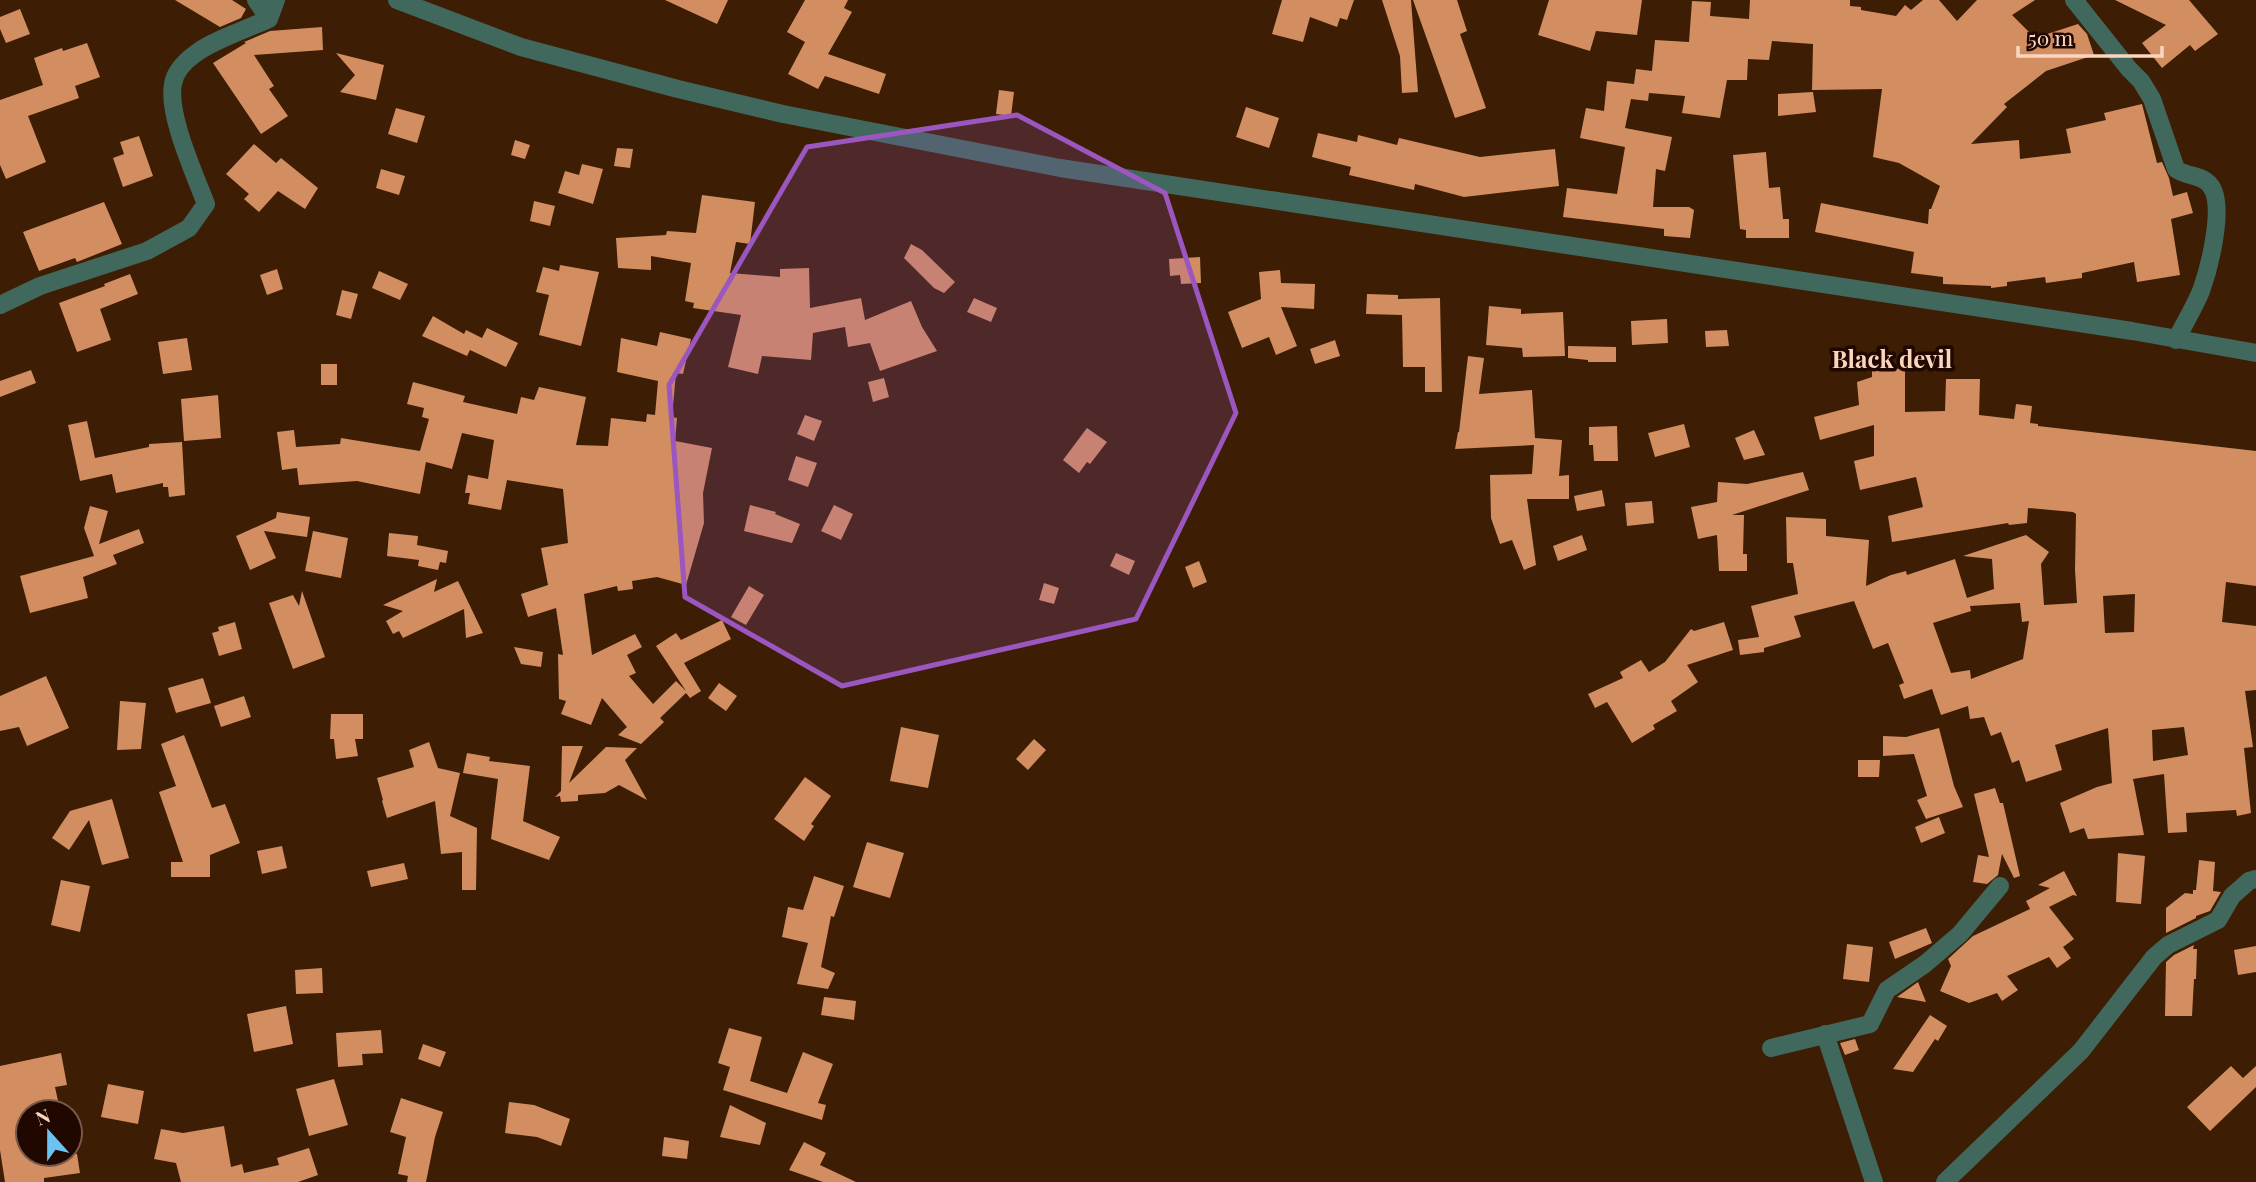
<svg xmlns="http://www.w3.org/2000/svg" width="2256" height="1182" viewBox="0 0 2256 1182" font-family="'Playfair Display',serif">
  <rect width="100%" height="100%" fill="#3d1d04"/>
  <path fill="#d28e61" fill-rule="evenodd" d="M175,0H232L246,9L241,18L220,27Z
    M665,0H728L717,24Z
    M805,0H848L844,8L852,12L828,54L886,74L879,94L825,76L818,89L788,74L805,42L787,32Z
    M1282,0H1354L1347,20L1340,18L1337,27L1310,17L1303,42L1272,34Z
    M1382,0H1411L1418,92L1402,93L1400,56Z
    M1413,0H1457L1467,31L1460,34L1486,108L1455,118Z
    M1549,0H1642L1637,35L1596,31L1590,51L1538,35Z
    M1750,0H1850V6L1861,7V10L1896,16L1905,5L1911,10L1923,0H1939L1957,21L1977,0H2035L2012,15L2035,38L2078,24L2087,34L2094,55L2046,71L2004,104L2007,107L1971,144L2019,140L2020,159L2071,153L2066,129L2106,120L2104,113L2142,104L2157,163L2162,162L2169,178L2173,196L2187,192L2193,213L2171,219L2180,275L2137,282L2134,262L2082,273V278L2046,283L2045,277L2007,282V286L1991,288V286L1943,284V277L1911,273L1914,252L1815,232L1821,203L1928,224L1929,209H1931L1940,186L1899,163L1873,157L1882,89L1812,90L1813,44L1772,41L1769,60L1748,59L1747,80H1727L1720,118L1682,113L1685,96L1649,93L1648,101L1631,99L1625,128L1672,137L1665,171L1656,169L1653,207H1689L1694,210L1690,238L1664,236V229L1563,217L1567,188L1617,194L1625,147L1580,138L1586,108L1604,111L1607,81L1634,84L1636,69L1652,71L1655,40L1689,42L1692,1L1711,2L1710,16L1749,19Z
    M2115,0H2189L2218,34L2195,51L2190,45L2162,68L2142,43L2166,25Z
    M20,9L30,34L6,43L0,29V17Z
    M322,27L323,50L254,55L274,86L269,89L288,116L261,134L213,63L246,43L244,42L270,31Z
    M87,43L100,77L75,86L79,98L28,116L46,162L6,179L0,165V100L43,85L34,58L62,48L63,51Z
    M336,53L384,65L376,100L340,92L355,75Z
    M999,90L1014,92L1011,116L996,114Z
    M1813,92L1816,112L1778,116V94Z
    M1246,107L1279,118L1269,148L1236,137Z
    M396,108L425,116L417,143L388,134Z
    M1318,133L1357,142L1358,135L1397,145L1399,138L1480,157L1555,149L1559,186L1464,197L1415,184L1414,190L1349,175L1351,167L1312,157Z
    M139,136L153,176L123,187L113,158L124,154L120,142Z
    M515,140L530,145L525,159L511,155Z
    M254,144L276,163L281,158L318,188L305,209L278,191L259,212L244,199L249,194L226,174Z
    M617,148L633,149L630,168L614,166Z
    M1766,152L1769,188L1780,187L1783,219H1789V238H1746V230L1740,229L1733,155Z
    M582,164L603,169L593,204L558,193L565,171L579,175Z
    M381,169L405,176L399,195L376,188Z
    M702,195L755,202L750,244L736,242L730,273L780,277V269L809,268L810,308L861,298L865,320L911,301L922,327L937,351L880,371L870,343L848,347L845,327L813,333L811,360L762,356L758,374L728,367L741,315L693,308L694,303L685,301L691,263L651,256V270L618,268L616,238L666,235L667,231L696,233Z
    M534,201L555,206L550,226L530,221Z
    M104,202L122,244L77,262L75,258L39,271L23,232Z
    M911,244L922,250L955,282L944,293L934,288L904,258Z
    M1200,257L1201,283L1181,284L1180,275L1170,276L1169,259Z
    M560,265L599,272L581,346L539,335L549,295L536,292L543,267L559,271Z
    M277,269L283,289L267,295L260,275Z
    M1280,270L1281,283L1315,284L1314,309L1281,307L1297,346L1276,355L1269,337L1242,348L1228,312L1261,299L1259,272Z
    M379,271L408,284L400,300L372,288Z
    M130,274L138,294L100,309L111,340L77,352L59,303L105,286L104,284Z
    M342,290L358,294L351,319L336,315Z
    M1367,294L1398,295V299L1440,298L1442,392H1425V367H1403L1402,315L1366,314Z
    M974,298L997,308L991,322L967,312Z
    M1489,306L1521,309V314L1563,312L1565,356L1523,357L1522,348L1486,345Z
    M433,316L464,334L466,330L482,338L487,328L518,343L506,367L470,350L467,356L422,336Z
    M1667,319L1668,343L1632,345L1631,321Z
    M1727,330L1729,346L1706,347L1705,331Z
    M660,332L691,339L683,374L676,373L672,417L677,418L675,441L712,448L703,493L704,523L686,585L657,577L632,581L633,589L618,591L617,586L584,594L592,655L635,634L642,647L627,655L636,673L629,676L653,704L676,681L686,691L656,646L676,633L681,640L722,620L731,639L684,663L701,691L690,698L686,693L660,718L664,722L641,744L618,735L627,727L602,698L591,725L561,714L566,701L559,699L558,654L563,655L556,608L528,617L521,594L548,585L541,548L568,543L563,489L507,480L501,510L468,504L470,493H465L468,475L488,479L494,440L462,433L452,469L426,462L420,494L357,481L299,485L297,468L282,470L277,432L294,430L296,447L340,444L341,438L420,451L429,419L422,417L424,408L407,404L413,382L465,396L463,402L517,414L521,397L534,400L539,387L586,397L576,445L608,446L611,418L646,422L647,414L655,415L658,381L617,372L621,338L657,346Z
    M187,338L192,370L163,374L158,342Z
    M1335,340L1340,356L1315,364L1310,349Z
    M1568,346L1616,347V362H1588V360L1568,358Z
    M1468,356L1484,358L1479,394L1532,390L1535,438L1562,440L1559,476L1569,475V499H1527L1536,565L1524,570L1512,540L1500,544L1491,518L1490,475L1532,474L1534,445L1455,449L1458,432H1459Z
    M321,364H337V385H321Z
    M1872,368L1905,369V412L1945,411L1946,379H1980L1979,415L2014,419L2016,404L2032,406L2030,423L2038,424V426L2256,451V586L2226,582L2222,622L2256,626V690L2245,691L2253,747L2244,748L2251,813L2237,816L2236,810L2186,813L2187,832L2168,833L2164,774L2133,779L2144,835L2088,839L2084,828L2070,833L2060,803L2097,787L2112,783L2108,728L2055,745L2062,770L2026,782L2019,760L2012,763L2001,732L1991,736L1984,717L1970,719L1968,706L1941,715L1932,689L1904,699L1899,685L1904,683L1888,643L1873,649L1854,601L1794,616L1801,637L1764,648V652L1740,655L1738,640L1759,637L1751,606L1798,594L1793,563H1787L1786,517L1826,519V536L1869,540L1866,586L1891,575L1906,571L1907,575L1955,559L1967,598L1994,589L1992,559L1963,556L2026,535L2049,552L2041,564L2044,605L2077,603L2075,570L2076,514L2073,512L2028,508L2027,523L2009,525L2008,523L1892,542L1888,516L1923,507L1916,477L1860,490L1854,461L1874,456V425L1820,440L1814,417L1859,405L1857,382L1872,377ZM2135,594L2134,632L2105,633L2103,596ZM2020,603L2022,622L2029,621L2023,659L1971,679L1970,670L1951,673L1933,623L1971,611L1970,606ZM2184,727L2188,755L2153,761L2152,730Z
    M31,370L36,383L0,397V381Z
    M884,378L889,397L873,402L868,382Z
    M218,395L221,438L184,441L181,399Z
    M805,415L822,421L814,441L797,434Z
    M87,421L95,458L149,447V444L182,442L185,495L169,497L168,487H163V483L116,493L112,474L80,481L68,425Z
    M1684,424L1690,447L1655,457L1648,433Z
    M1617,426L1618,461H1594L1593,445H1589V427Z
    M1087,428L1107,442L1090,464L1087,462L1079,473L1063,460Z
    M1754,430L1765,455L1744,460L1735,438Z
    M796,456L817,463L808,487L788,480Z
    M1803,472L1809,490L1732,515H1744L1743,554H1747V571H1719L1717,535L1698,539L1691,507L1717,502L1718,482L1747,484Z
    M1602,490L1605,506L1577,511L1574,496Z
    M1652,501L1654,523L1627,526L1625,503Z
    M750,505L776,512L775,514L800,524L792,543L744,531Z
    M834,505L853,514L841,540L821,531Z
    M90,506L108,511L99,544L139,529L144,543L113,555L117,564L83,577L88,598L30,613L20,576L94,556L84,528Z
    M277,512L310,517L307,537L264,531L276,558L250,570L236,536L276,518Z
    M313,531L348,538L341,578L305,571Z
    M389,533L418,536L417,545L448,551L446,563L440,562L438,570L418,566L419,560L387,556Z
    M1582,535L1587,550L1558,561L1553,546Z
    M1116,553L1135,561L1129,575L1110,566Z
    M1199,561L1207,582L1193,588L1185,567Z
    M437,579L434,592L458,581L483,633L466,638L464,609L403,638L399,631L393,634L386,621L403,611L383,605Z
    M1044,583L1059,588L1054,604L1039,600Z
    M749,586L764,595L746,625L731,617Z
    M302,591L325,657L293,669L269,603L293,595L299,606Z
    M235,622L242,649L219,656L212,633L219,631L218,627Z
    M1724,622L1733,650L1687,665L1698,682L1671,701L1677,711L1653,725L1655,729L1632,743L1607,702L1595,708L1588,694L1623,678L1620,672L1641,660L1649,672L1665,662L1691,629L1694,631Z
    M514,647L543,652L541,667L521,664Z
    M46,676L69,728L27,746L19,727L0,731V696Z
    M203,678L211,703L176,713L168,688Z
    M719,683L737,696L726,711L708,698Z
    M244,696L251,717L221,727L214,706Z
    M120,701L146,703L141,749L117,750Z
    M331,714H363V739H355L358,756L336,759L334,739H330Z
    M901,727L939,735L928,788L890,781Z
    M1939,728L1954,786L1963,807L1926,819L1917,800L1927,796L1914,754L1883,756V736L1906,737Z
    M184,735L212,808L225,804L240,843L210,855V877H171V862H183L159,792L176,786L161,744Z
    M1034,739L1046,750L1028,770L1016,759Z
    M429,742L438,768L460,773L450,816L477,828L476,890H462V852L441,854L435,801L387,818L382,801L383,800L377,778L414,767L409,750Z
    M562,746H583L569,783L606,747L637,748L625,760L647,800L619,785L605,793L578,795V801L561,802L560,796L555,797L561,791Z
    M467,753L490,757L489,761L530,766L523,821L560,837L549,860L491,839L498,779L463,773Z
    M1858,760H1880L1879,777H1858Z
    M805,777L831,796L811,824L814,826L804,841L774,819Z
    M1995,788L2000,803H2003L2020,876L2014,878L2002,854L1998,875L1987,884L1973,882L1978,855L1989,857L1974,794Z
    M112,799L129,858L102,865L89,820L69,850L52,838L70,811Z
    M1939,817L1945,833L1921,843L1915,827Z
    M867,842L904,853L890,898L853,887Z
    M282,846L287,868L262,874L257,851Z
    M2118,853L2145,856L2141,904L2116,902Z
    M2199,860L2215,862L2213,891L2221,892L2210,911L2196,916V918L2166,933V908L2185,893L2193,894V890H2196Z
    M404,863L408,879L371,887L367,871Z
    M2064,871L2077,896L2073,895L2049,907L2074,939L2063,947L2071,958L2057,968L2049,957L2007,976L2018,990L2002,1001L1997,993L1969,1003L1940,991L1951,966L1948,959L1973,936L2030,909L2026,901L2050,888L2038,885Z
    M814,876L844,886L834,917L831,916L821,967L835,973L828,989L797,984L808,943L782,937L788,907L803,910Z
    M61,880L90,886L80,932L51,925Z
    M1926,928L1932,943L1895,959L1889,942Z
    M1847,944L1873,947L1869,982L1843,979Z
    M2194,945L2193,949H2197L2196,979H2194L2192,1016H2165L2166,962L2174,955Z
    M2256,946V972L2238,975L2234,950Z
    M322,968L323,993L296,994L295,970Z
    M1918,982L1926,1002L1897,997Z
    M824,997L856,1001L854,1020L821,1015Z
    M286,1006L293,1044L254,1052L247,1014Z
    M1930,1015L1947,1026L1938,1041L1935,1039L1913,1072L1893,1069Z
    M729,1028L762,1037L750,1081L787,1093L803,1052L833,1064L818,1103L826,1105L822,1120L723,1090L730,1067L718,1063Z
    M381,1030L383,1053L362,1054L363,1065L338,1067L336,1033Z
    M1855,1039L1859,1050L1845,1055L1840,1043Z
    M423,1044L446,1052L440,1067L418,1059Z
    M61,1053L67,1085L55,1087L58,1101L28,1108V1154H77L80,1173L44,1178V1182H5L0,1150V1066Z
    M2231,1066L2243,1078L2256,1066V1087L2210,1131L2187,1107Z
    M334,1079L348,1125L309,1136L296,1089Z
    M108,1084L144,1091L138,1124L101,1117Z
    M401,1098L443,1112L435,1137L426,1182H407L408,1176L398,1174L406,1137L390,1132Z
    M509,1102L534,1105L570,1119L561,1146L537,1137L505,1133Z
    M730,1105L766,1123L760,1145L720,1137Z
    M224,1126L231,1167L242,1164L244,1173L279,1165L277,1158L309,1148L318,1175L298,1182H181L176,1163L154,1159L161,1129L183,1133Z
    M664,1137L689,1141L687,1159L662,1156Z
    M804,1142L826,1153L820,1165L856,1182H823L789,1170Z"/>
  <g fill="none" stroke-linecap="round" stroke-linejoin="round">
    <path stroke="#40685c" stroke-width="18" d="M256,0L269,19L276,0
      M397,0L521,47L678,89L783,114L1060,168L2132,331L2256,353
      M2074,0L2129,69L2141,81L2152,99L2176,169C2186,177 2201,174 2210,185C2226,204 2209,269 2201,291C2194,308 2184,324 2176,340
      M0,305L40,286L147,251L189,228L206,204C195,175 167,114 173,84C175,72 185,61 195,54C211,41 249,28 269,19
      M1825,1034L1874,1182
      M1771,1048L1870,1024L1887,990L1925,964L1960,934L2000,886
      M1945,1182L2081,1051L2154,957L2168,945L2218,920L2232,896L2249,881L2256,879"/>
  </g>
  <path fill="#9b56bf" fill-opacity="0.2" stroke="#9b56bf" stroke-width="5" stroke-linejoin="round" d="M1017,115L1165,193L1236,413L1136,619L842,686L685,597L669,385L807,147Z"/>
  <g text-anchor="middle" stroke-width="7" stroke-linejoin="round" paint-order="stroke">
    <g font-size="24" font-weight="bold" fill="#fbd6bf" stroke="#200700">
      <text x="1892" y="368">Black devil</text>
    </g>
  </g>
  <g transform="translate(49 1133) rotate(339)"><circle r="33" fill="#200700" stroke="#785a4c" stroke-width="2"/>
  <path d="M0-5L12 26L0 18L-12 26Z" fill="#6bc3f2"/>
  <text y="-10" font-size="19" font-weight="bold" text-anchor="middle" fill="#fbd6bf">N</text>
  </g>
  <path d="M2018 46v10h144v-10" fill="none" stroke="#fbd6bf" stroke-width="3.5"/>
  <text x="2028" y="46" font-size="21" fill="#fbd6bf" stroke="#200700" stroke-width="5" paint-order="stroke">50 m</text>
</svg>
